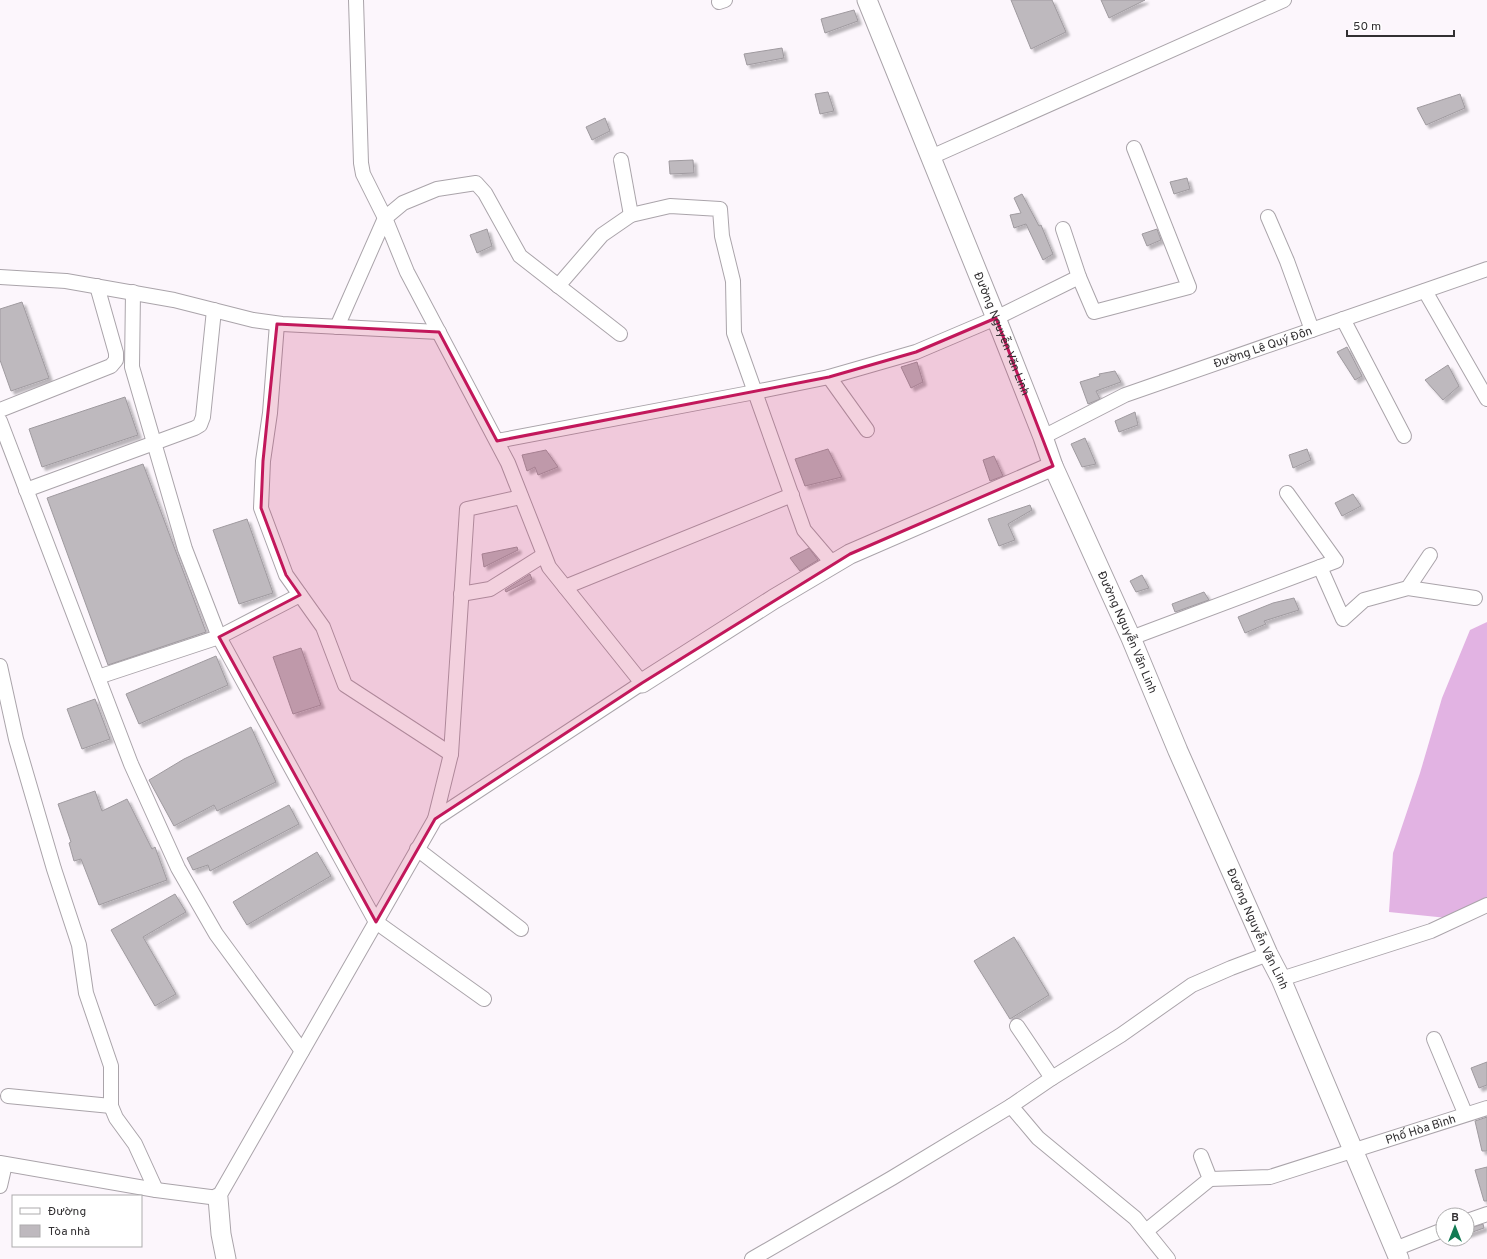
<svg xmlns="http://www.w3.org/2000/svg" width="1487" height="1259" viewBox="0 0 1487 1259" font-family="Overpass,sans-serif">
  <defs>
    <filter id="shadow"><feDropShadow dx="3.5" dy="3.5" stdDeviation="1" flood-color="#0004"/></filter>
  </defs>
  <rect width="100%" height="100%" fill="#fcf6fc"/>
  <path fill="#e2b3e3" d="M1487,622V913L1447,918L1389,912L1393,853L1420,773L1442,698L1470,630Z"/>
  <path fill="#beb9be" stroke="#9f9a9f" filter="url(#shadow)" d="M1011,0H1052L1066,32L1031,49Z
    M1101,0H1145L1109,18Z
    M854,10L858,21L825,33L821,19Z
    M782,48L784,58L747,65L744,54Z
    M828,92L834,111L820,114L815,94Z
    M1460,94L1465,108L1426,125L1417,108Z
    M605,118L610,131L592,140L586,127Z
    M693,160L694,173L670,174L669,161Z
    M1187,178L1190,189L1174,194L1170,182Z
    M1022,194L1039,226L1041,225L1053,254L1043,260L1026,224L1014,228L1010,215L1021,213L1014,198Z
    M487,229L492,246L477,253L470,235Z
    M1157,229L1161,240L1147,246L1142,234Z
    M22,302L49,378L11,391L0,360V309Z
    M1347,347L1362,376L1355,380L1337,352Z
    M917,362L923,382L911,388L901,367Z
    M1448,365L1459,386L1443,400L1425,380Z
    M1115,371L1121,382L1096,391L1100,399L1088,404L1080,382L1100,376L1099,374Z
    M125,397L138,435L42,467L29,429Z
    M1135,412L1138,425L1119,432L1115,421Z
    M1085,438L1096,464L1082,467L1071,444Z
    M828,449L842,477L805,486L795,459Z
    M1307,449L1311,460L1293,468L1289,455Z
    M546,450L558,467L538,475L535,467L527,471L522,455Z
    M994,456L1003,476L990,481L983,460Z
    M143,464L206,632L108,665L47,498Z
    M1353,494L1361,506L1342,516L1335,503Z
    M1030,505L1032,510L1008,524L1015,540L999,546L988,519Z
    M247,519L273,593L239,604L213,530Z
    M517,547L518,550L484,567L482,554Z
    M809,548L818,560L800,571L790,558Z
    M530,574L532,579L506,592L505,590Z
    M1142,575L1149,588L1136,592L1130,581Z
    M1204,592L1209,600L1175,612L1172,604Z
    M1294,598L1299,610L1264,621L1266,624L1245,633L1238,617L1273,603Z
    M301,648L321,705L293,714L273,657Z
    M216,656L228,685L139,724L126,694Z
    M95,699L110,739L82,749L67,709Z
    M251,727L276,782L217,811L214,805L174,826L149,780L184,759Z
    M95,791L102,811L127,799L152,849L155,847L167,880L99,905L81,859L74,861L69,843L71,842L58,804Z
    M289,805L299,824L210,871L208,865L193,870L187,858Z
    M317,852L331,876L247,925L233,902Z
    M175,894L186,912L143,937L176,994L155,1006L111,930Z
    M1014,937L1049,995L1010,1019L974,961Z
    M1487,1062V1085L1479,1088L1471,1068Z
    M1487,1117V1151H1482L1475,1121Z
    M1487,1167V1201H1484L1475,1170Z
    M1483,1224L1484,1228L1467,1234V1229Z"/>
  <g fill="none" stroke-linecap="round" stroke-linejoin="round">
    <g stroke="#aaa4aa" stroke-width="16">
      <g id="street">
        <path d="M356,0L361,163L363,174L385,218L403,203L437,189L476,183L485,193L520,256L620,334"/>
        <path d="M719,2L725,0"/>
        <path d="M931,157L1284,0"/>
        <path d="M621,160L631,215"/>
        <path d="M1268,217L1287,261L1312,330"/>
        <path d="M1063,229L1079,277L1094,312L1189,287L1134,148"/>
        <path d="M0,277L66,281L174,300L253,320L282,324L439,332"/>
        <path d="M558,286L602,235L631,215L670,206L720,209L722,236L733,281L734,333L804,530L833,564"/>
        <path d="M1425,291L1487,399"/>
        <path d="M133,292L132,367L185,549L219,637L376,922L484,999"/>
        <path d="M1343,319L1404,436"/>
        <path d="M277,324L270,413L263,461L261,508L286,575L323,627L345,685L451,754"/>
        <path d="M829,377L867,430"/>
        <path d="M0,410L111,366L116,360V353L97,286"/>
        <path d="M0,421L131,764L178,868L216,934L302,1051"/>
        <path id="s1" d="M1043,437L1125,395L1487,269"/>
        <path d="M497,441L755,392L829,377L916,352L996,318L1079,277"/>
        <path d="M26,490L195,428L200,425L203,417L214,310"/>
        <path d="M1320,567L1343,619L1364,600L1408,588L1475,598"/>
        <path d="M565,587L792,495"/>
        <path d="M1408,588L1430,555"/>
        <path d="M461,594L490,589L544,555"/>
        <path d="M1131,638L1336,561L1287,493"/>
        <path d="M0,666L16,739L54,869L79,945L86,993L111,1066V1106L116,1118L135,1144L156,1190"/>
        <path d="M98,677L219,637L300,595"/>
        <path d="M435,819L451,754L467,509L521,497"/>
        <path d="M417,849L521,929"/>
        <path d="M1281,979L1431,931L1487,905"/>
        <path d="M1434,1039L1465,1113"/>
        <path d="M1052,1078L1121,1035L1192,985L1231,968L1268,954"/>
        <path d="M8,1096L111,1106"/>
        <path d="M1011,1106L1052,1078L1017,1026"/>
        <path d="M0,1163L156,1190L218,1198L435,819L642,683L549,567L508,463L407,272L385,218L337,327"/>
        <path id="s2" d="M1210,1179L1270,1177L1487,1108"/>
        <path d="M0,1186L5,1164"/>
        <path d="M1467,1221L1487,1214"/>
        <path d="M1146,1231L1210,1179L1201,1156"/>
        <path d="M1395,1249L1443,1230"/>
        <path d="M752,1259L892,1178L1011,1106L1038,1138L1135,1218L1168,1259"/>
      </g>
    </g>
    <g stroke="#aaa4aa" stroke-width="21">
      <g id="secondary">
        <path id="s3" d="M867,0L996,318L1043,437L1053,466L1131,638L1178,751L1268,954L1281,979L1399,1259"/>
        <path d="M642,683L774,599L850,554L1053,466"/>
        <path d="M218,1198L221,1234L226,1259"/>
      </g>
    </g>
    <use href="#street" stroke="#fff" stroke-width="14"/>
    <use href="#secondary" stroke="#fff" stroke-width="19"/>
  </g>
  <path fill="#c2185b" fill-opacity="0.2" stroke="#c2185b" stroke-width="3" stroke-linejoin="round" d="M996,318L1053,466L850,554L642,683L435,819L376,922L219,637L300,595L286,575L261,508L263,461L277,324L439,332L497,441L829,377L916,352Z"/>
  <g text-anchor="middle" stroke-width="4" stroke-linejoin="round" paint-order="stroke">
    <g font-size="12" fill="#323032" stroke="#fff">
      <text dy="4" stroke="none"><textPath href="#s3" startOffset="360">Đường Nguyễn Văn Linh</textPath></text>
      <text dy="4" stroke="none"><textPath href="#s1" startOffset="238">Đường Lê Quý Đôn</textPath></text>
      <text dy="4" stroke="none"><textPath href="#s3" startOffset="684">Đường Nguyễn Văn Linh</textPath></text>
      <text dy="4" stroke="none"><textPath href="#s3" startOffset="1008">Đường Nguyễn Văn Linh</textPath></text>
      <text dy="4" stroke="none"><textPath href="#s2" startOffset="218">Phố Hòa Bình</textPath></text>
    </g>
  </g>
  <rect x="12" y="1195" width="130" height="52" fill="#ffffff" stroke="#adacad"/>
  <rect x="20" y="1208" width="20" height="6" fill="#ffffff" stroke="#adacad"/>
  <text x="48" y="1215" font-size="12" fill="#323032">Đường</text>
  <rect x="20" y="1225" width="20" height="12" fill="#beb9be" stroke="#adacad"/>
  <text x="48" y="1235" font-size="12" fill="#323032">Tòa nhà</text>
  <g transform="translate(1455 1227)"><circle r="19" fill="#ffffff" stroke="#adacad"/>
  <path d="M0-3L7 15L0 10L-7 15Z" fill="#127b54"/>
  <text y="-6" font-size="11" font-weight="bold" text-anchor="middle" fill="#323032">B</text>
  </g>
  <path d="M1347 30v6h107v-6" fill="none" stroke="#323032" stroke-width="2"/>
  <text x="1353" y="30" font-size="12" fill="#323032" stroke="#ffffff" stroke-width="3" paint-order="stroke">50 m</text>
</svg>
